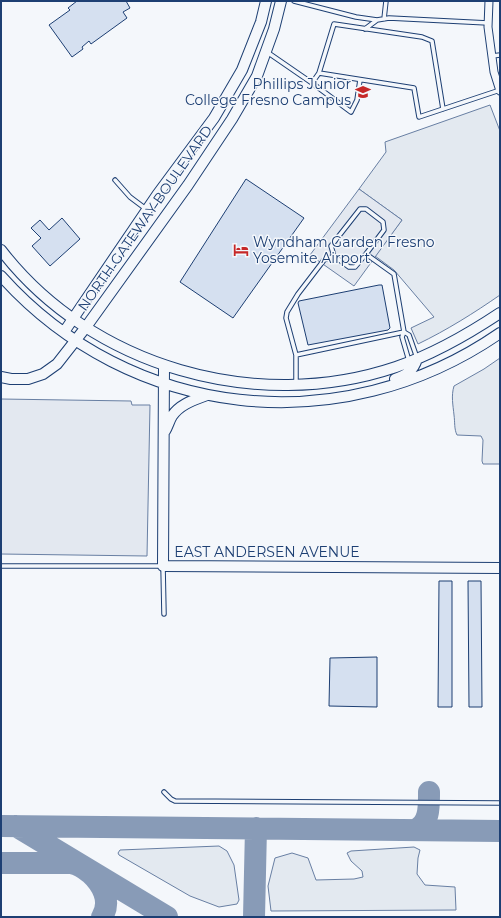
<svg xmlns="http://www.w3.org/2000/svg" width="501" height="918" viewBox="0 0 501 918" font-family="Montserrat,sans-serif">
  <rect width="100%" height="100%" fill="#f4f7fb"/>
  <path fill="#e3e9f0" stroke="#687fa3" d="M490,105L500,131V295C474,313 447,330 418,344L411,328L434,317L394,270L375,256L402,220L359,189L386,152L385,142Z
    M500,358V464H483L482,461L483,440L481,436L457,435C454,429 455,422 454,415C453,405 451,396 454,386L484,369Z
    M219,846L227,851L234,865L239,900L237,904L219,907L190,896L119,855L118,853L120,850Z
    M414,847L420,850L418,858L417,874L425,885L455,887L456,910L271,911L268,886L275,858L292,853L308,858L316,880L354,879L363,877L362,871L351,861L347,853L351,851Z"/>
  <path fill="#e3e8f0" stroke="#687fa3" d="M359,189L402,220L354,286L310,255Z
    M1,399L131,401L132,405H150L147,556L1,554Z"/>
  <g fill="none" stroke-linecap="round" stroke-linejoin="round">
    <path stroke="#889bb7" stroke-width="22" d="M1,826L500,831
      M16,826L167,917
      M415,830C430,824 429,806 429,792
      M1,863H71C79,864 84,868 90,873C102,884 112,901 102,917
      M254,917L256,828"/>
  </g>
  <path fill="#d5e0f0" stroke="#1d3f73" d="M77,1H126L130,8L123,12L127,18L91,44L89,41L82,47L83,49L72,57L49,25L70,10L68,8Z
    M246,179L304,218L233,318L180,282Z
    M62,218L80,239L50,266L32,246L41,238L31,228L40,220L49,230Z
    M379,285H382L390,328L388,330L308,345L298,303L299,301Z
    M439,581H452V707H438Z
    M468,581H481L482,707H469Z
    M377,657V707L329,706L330,658Z"/>
  <g fill="none" stroke-linecap="round" stroke-linejoin="round">
    <g stroke="#1d3f73" stroke-width="5.5">
      <path id="lane" d="M294,1L356,17L377,20
        M384,19L386,1
        M365,29L377,20L389,18L488,23
        M267,52L312,83L319,73L414,88L419,117L500,90
        M492,56L500,55
        M319,73L334,24L422,37L432,41L443,109
        M312,83L351,112L357,100L360,80
        M115,180L130,197L146,209
        M296,355L286,318L287,312L298,294L324,260L334,256
        M409,361L402,337L404,332L409,335L417,358
        M296,384V355L404,332L394,274L366,254L384,230L383,222L366,209H360L331,246L334,256L349,267H355L366,254
        M1,566H163L164,614
        M164,792L171,799L175,801L500,803"/>
    </g>
    <g stroke="#1d3f73" stroke-width="9">
      <path id="street" d="M489,1L488,27L494,72L500,91"/>
    </g>
    <g stroke="#1d3f73" stroke-width="12">
      <path id="secondary" d="M1,250C91,367 257,414 396,367C434,354 467,335 500,313
        M1,276C130,420 341,443 500,333
        M64,332L157,195L214,118L242,70L261,22L266,1
        M164,366L163,566L500,568
        M1,377L11,379H28L43,374L57,364L86,327L188,185L232,119L257,76L274,29L281,1
        M395,379C407,375 413,371 417,359
        M165,431C168,426 169,421 172,416C180,404 194,400 207,395"/>
    </g>
    <use href="#lane" stroke="#f4f7fb" stroke-width="3.5"/>
    <use href="#street" stroke="#f4f7fb" stroke-width="7"/>
    <use href="#secondary" stroke="#f4f7fb" stroke-width="10"/>
  </g>
  <defs>
    <g id="school-bare" transform="scale(1.2)"><path d="M0-5L7-2L0 1L-7-2ZM-4 1L0 2.5L4 1V4Q0 6-4 4Z" fill="#c62828" stroke="#f4f7fb" stroke-width="2.5" paint-order="stroke"/></g>
    <g id="hotel-bare" transform="scale(1.2)"><path d="M-6-4.5h1.5V1H6V5H4.5V3h-9V5H-6ZM-4 0a1.8 1.8 0 1 1 3.6 0ZM.5 0V-2.5h3Q6-2.5 6 0Z" fill="#c62828" stroke="#f4f7fb" stroke-width="2.5" paint-order="stroke"/></g>
  </defs>
  <g fill-rule="evenodd">
    <use href="#school-bare" x="363" y="92"/>
    <use href="#hotel-bare" x="241" y="250"/>
  </g>
  <g text-anchor="middle" stroke-width="3" stroke-linejoin="round" paint-order="stroke">
    <g font-size="14" fill="#1d3f73" stroke="#f4f7fb" text-anchor="end">
      <text x="351" y="89">Phillips Junior<tspan x="351" dy="16">College Fresno Campus</tspan></text>
      <text x="253" y="247" text-anchor="start">Wyndham Garden Fresno<tspan x="253" dy="16">Yosemite Airport</tspan></text>
    </g>
    <g font-size="14" fill="#1d3f73" stroke="#f4f7fb">
      <text transform="translate(145 218) rotate(-55)" y="5">NORTH GATEWAY BOULEVARD</text>
      <text x="267" y="557">EAST ANDERSEN AVENUE</text>
    </g>
  </g>
  <rect width="501" height="918" fill="none" stroke="#1d3f73" stroke-width="4"/>
</svg>
